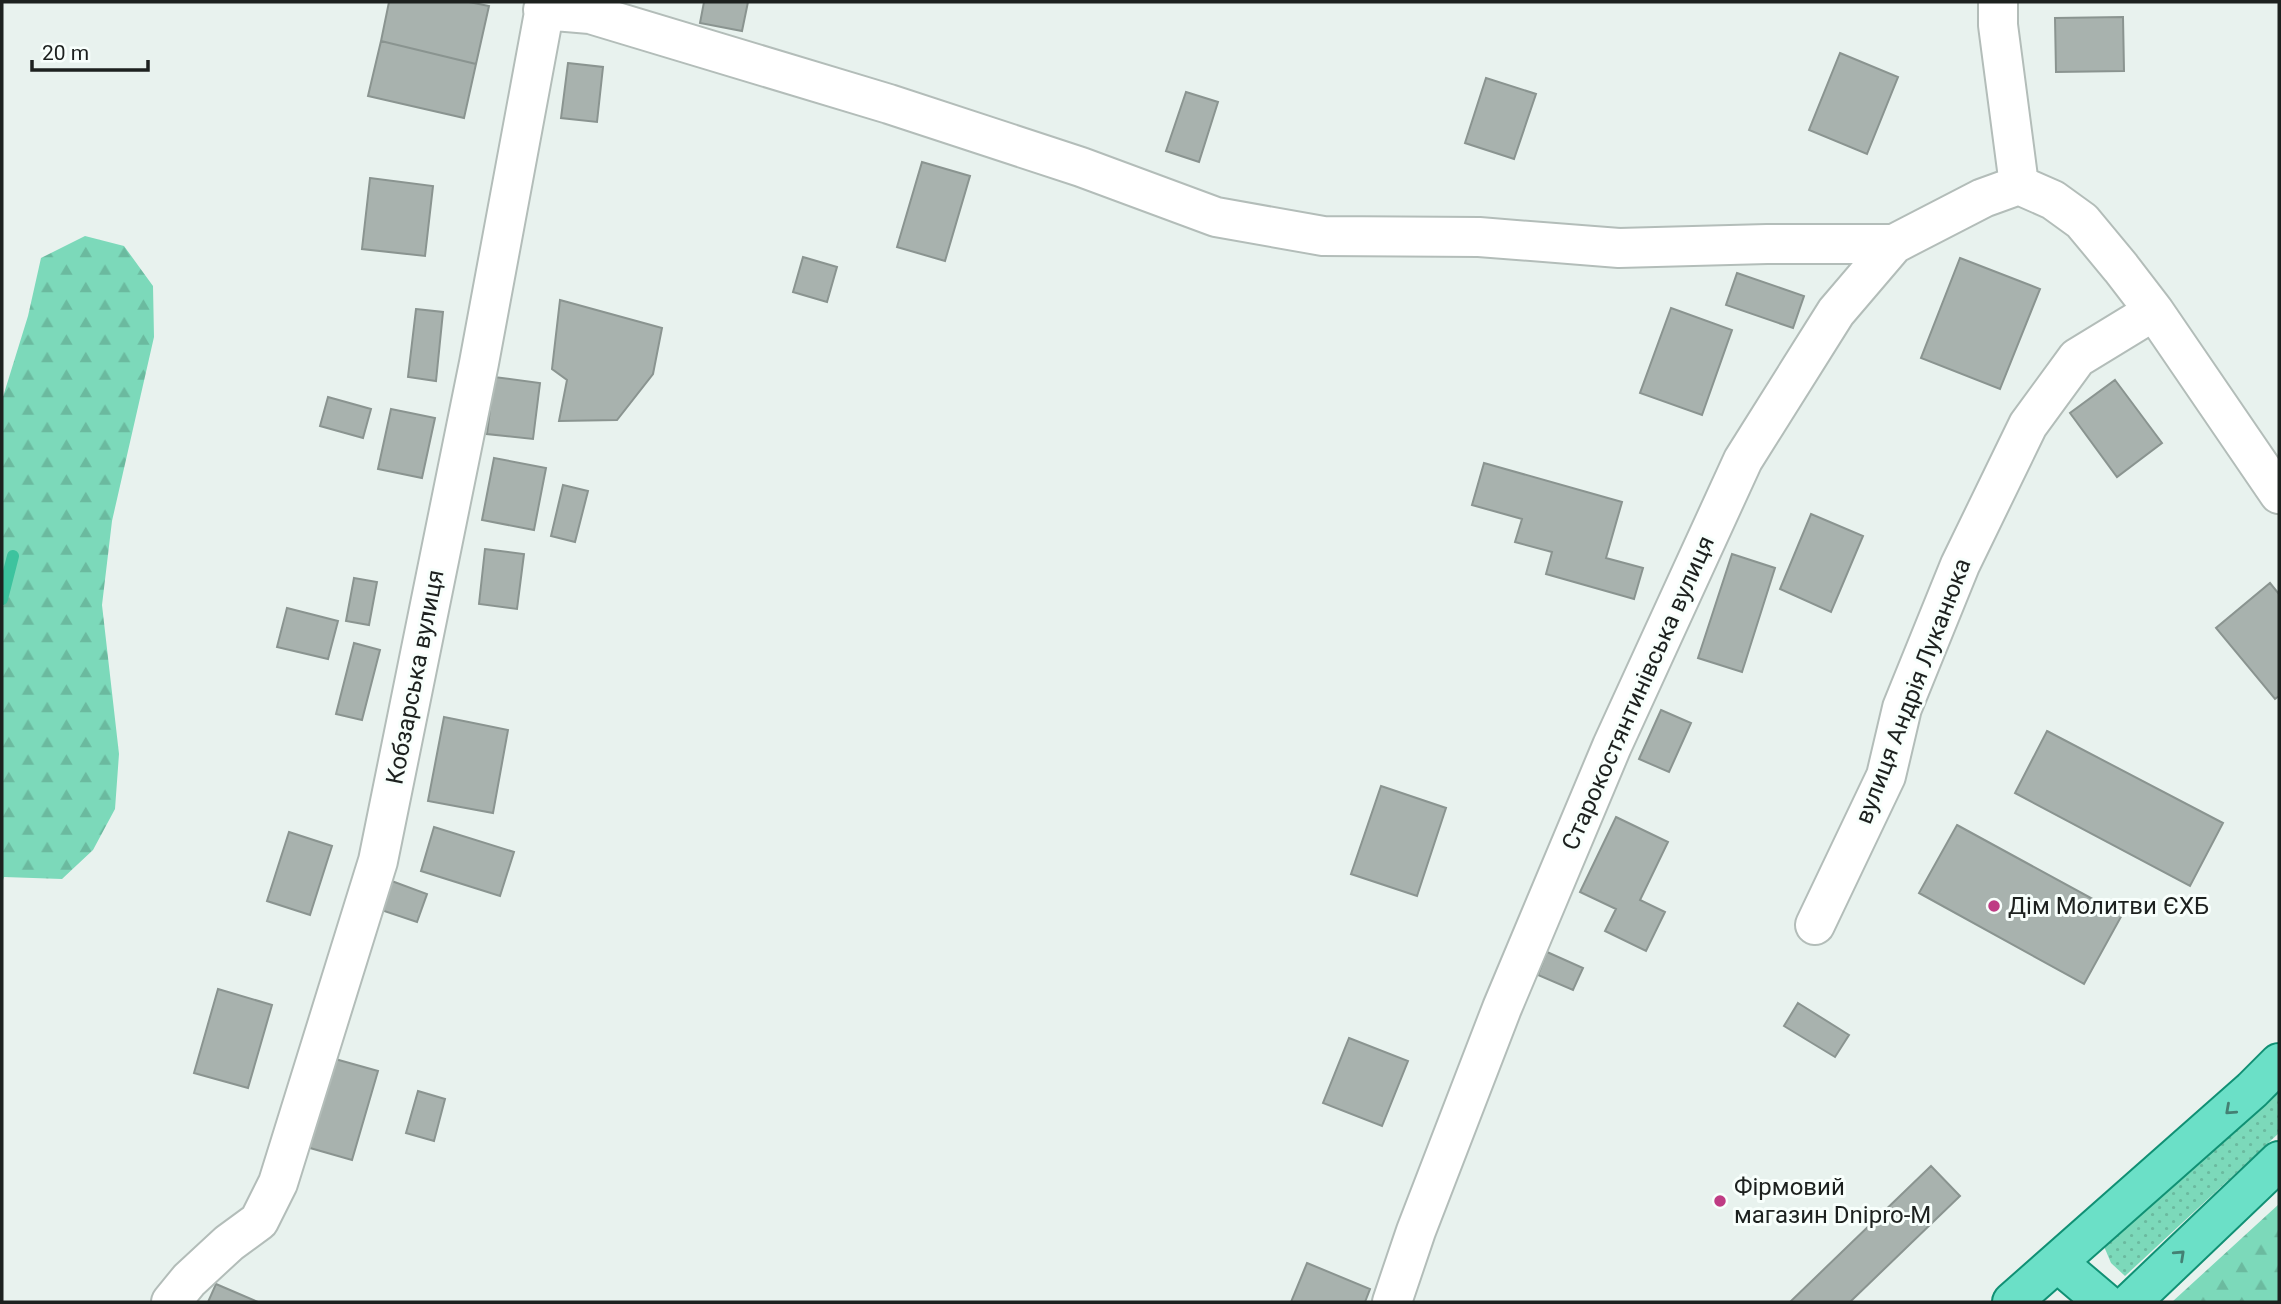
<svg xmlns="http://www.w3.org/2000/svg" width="2281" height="1304" viewBox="0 0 2281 1304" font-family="Roboto,sans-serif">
  <defs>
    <pattern id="grass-dots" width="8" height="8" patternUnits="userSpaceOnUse" patternTransform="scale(1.75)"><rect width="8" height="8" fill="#7cd9ba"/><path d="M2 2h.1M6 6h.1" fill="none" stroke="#6bba9f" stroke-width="1.8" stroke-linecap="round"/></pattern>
    <pattern id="forest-firs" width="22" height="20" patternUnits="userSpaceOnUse" patternTransform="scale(1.75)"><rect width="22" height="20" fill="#7cd9ba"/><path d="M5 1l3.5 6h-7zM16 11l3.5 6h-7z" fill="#6bba9f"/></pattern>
  </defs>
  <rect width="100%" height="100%" fill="#e8f2ee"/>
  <path fill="url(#grass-dots)" d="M2279,1087V1133L2125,1276L2111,1263L2103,1244Z"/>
  <path fill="url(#forest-firs)" d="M85,236L124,246L153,286L154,337L112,521L102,605L119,754L115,809L93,850L62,879L4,877L2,883V400L28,316L41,258Z
    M2279,1204V1302H2172Z"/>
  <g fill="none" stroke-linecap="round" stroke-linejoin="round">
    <path stroke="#3dc39e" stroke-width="12" d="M2,599L13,556"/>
  </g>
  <path fill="#a8b2ae" stroke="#8a9490" stroke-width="2" d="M389,2H469L489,6L476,64L381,41Z
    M704,2H748L742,31L700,23Z
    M2123,17L2124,71L2056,72L2055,18Z
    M381,41L476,64L464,118L368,96Z
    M1840,53L1898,77L1867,154L1809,130Z
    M568,63L603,67L597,122L561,118Z
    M1486,78L1536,94L1514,159L1465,143Z
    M1186,92L1218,102L1199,162L1166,151Z
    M922,162L970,176L945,261L897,247Z
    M370,178L433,186L425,256L362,249Z
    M803,257L837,267L827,302L793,292Z
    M1960,258L2040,289L2000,389L1921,358Z
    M1737,273L1804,296L1793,328L1726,305Z
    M560,300L662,328L653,374L617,420L559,421L567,380L552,369Z
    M1671,308L1732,330L1702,415L1640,393Z
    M416,309L443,312L436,381L408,377Z
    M494,377L540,383L533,439L487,434Z
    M2115,380L2162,443L2117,477L2070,413Z
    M328,397L371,409L363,438L320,426Z
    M391,409L435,418L422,478L378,469Z
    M494,458L546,468L534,530L482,520Z
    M1484,463L1622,502L1606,558L1643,568L1634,599L1546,574L1552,552L1515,542L1522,519L1472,505Z
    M563,485L588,491L575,542L551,536Z
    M1811,514L1863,536L1831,612L1780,589Z
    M485,549L524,554L517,609L479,604Z
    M1732,554L1775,568L1742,672L1698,658Z
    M354,578L377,582L369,625L346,621Z
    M2270,583L2279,594V696L2275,699L2216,628Z
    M287,608L338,621L328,659L277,647Z
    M354,643L380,650L362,720L336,714Z
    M1661,710L1691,723L1669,772L1639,759Z
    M444,717L508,730L493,813L428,801Z
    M2047,731L2223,823L2190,886L2015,793Z
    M1381,786L1446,808L1417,896L1351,874Z
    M1616,817L1668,842L1640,900L1665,912L1646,951L1605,931L1616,909L1580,892Z
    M1957,825L2122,915L2084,984L1919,893Z
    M434,827L514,852L500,896L421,871Z
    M289,832L332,846L310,915L267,901Z
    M389,880L427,894L417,922L378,909Z
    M1547,952L1583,968L1573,990L1538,975Z
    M218,989L272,1005L248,1088L194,1073Z
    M1798,1003L1849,1035L1835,1057L1784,1026Z
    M1349,1038L1408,1061L1382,1126L1323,1103Z
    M328,1057L378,1071L352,1160L303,1146Z
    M418,1091L445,1099L434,1141L406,1133Z
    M1931,1166L1960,1196L1850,1302H1790Z
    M1307,1263L1370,1289L1365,1302H1291Z
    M216,1284L258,1302H208Z"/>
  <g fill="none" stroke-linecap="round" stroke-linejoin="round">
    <g stroke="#b3bdb9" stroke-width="42">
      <path id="minor" d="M1998,2V25L2019,185L2053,200L2082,221L2121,268L2154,311L2279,494
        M543,10L590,14L889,104L1081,167L1216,217L1323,236L1479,237L1619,248L1767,244H1894
        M1815,925L1886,776L1902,708L1960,565L2028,425L2077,358L2154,311
        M171,1302L189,1280L229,1243L259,1221L278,1183L378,861L479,363L546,2
        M1392,1302L1416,1231L1502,1008L1612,746L1743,460L1836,312L1894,244L1983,198L2019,185"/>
    </g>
    <g stroke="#109074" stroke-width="42">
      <path id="primary" d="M2058,1263L2104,1302
        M2012,1302L2252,1090L2279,1063
        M2131,1302L2279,1161"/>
    </g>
    <use href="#minor" stroke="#fff" stroke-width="38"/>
    <use href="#primary" stroke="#6be0c7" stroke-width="38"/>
  </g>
  <defs><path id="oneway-chevron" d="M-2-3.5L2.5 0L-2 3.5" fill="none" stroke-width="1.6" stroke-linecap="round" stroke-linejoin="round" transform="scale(1.75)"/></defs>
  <g stroke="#448073">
    <use href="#oneway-chevron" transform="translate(2230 1110) rotate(138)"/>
    <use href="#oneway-chevron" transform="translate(2180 1255) rotate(-43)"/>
  </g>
  <g fill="#bf3c84" stroke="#f8fffc" stroke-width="2.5">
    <circle cx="1994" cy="906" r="7"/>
    <circle cx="1720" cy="1201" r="7"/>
  </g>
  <g text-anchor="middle" stroke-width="6" stroke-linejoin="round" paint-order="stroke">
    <g font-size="24" fill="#1d211f" stroke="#f8fffc">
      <text transform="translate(415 677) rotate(-79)" y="8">Кобзарська вулиця</text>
      <text transform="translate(1913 691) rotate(-69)" y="8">вулиця Андрія Луканюка</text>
      <text transform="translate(1638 693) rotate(-66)" y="8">Старокостянтинівська вулиця</text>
    </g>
    <g font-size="24" fill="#1d211f" stroke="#f8fffc" text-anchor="start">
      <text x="2008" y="914">Дім Молитви ЄХБ</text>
      <text x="1734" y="1195">Фірмовий<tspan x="1734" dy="28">магазин Dnipro-M</tspan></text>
    </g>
  </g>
  <rect width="2281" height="1304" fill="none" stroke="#1d211f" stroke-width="7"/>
  <path d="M32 60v10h116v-10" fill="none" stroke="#1d211f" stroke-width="3.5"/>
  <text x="42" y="60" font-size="21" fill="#1d211f" stroke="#f8fffc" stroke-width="5" paint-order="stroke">20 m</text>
</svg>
